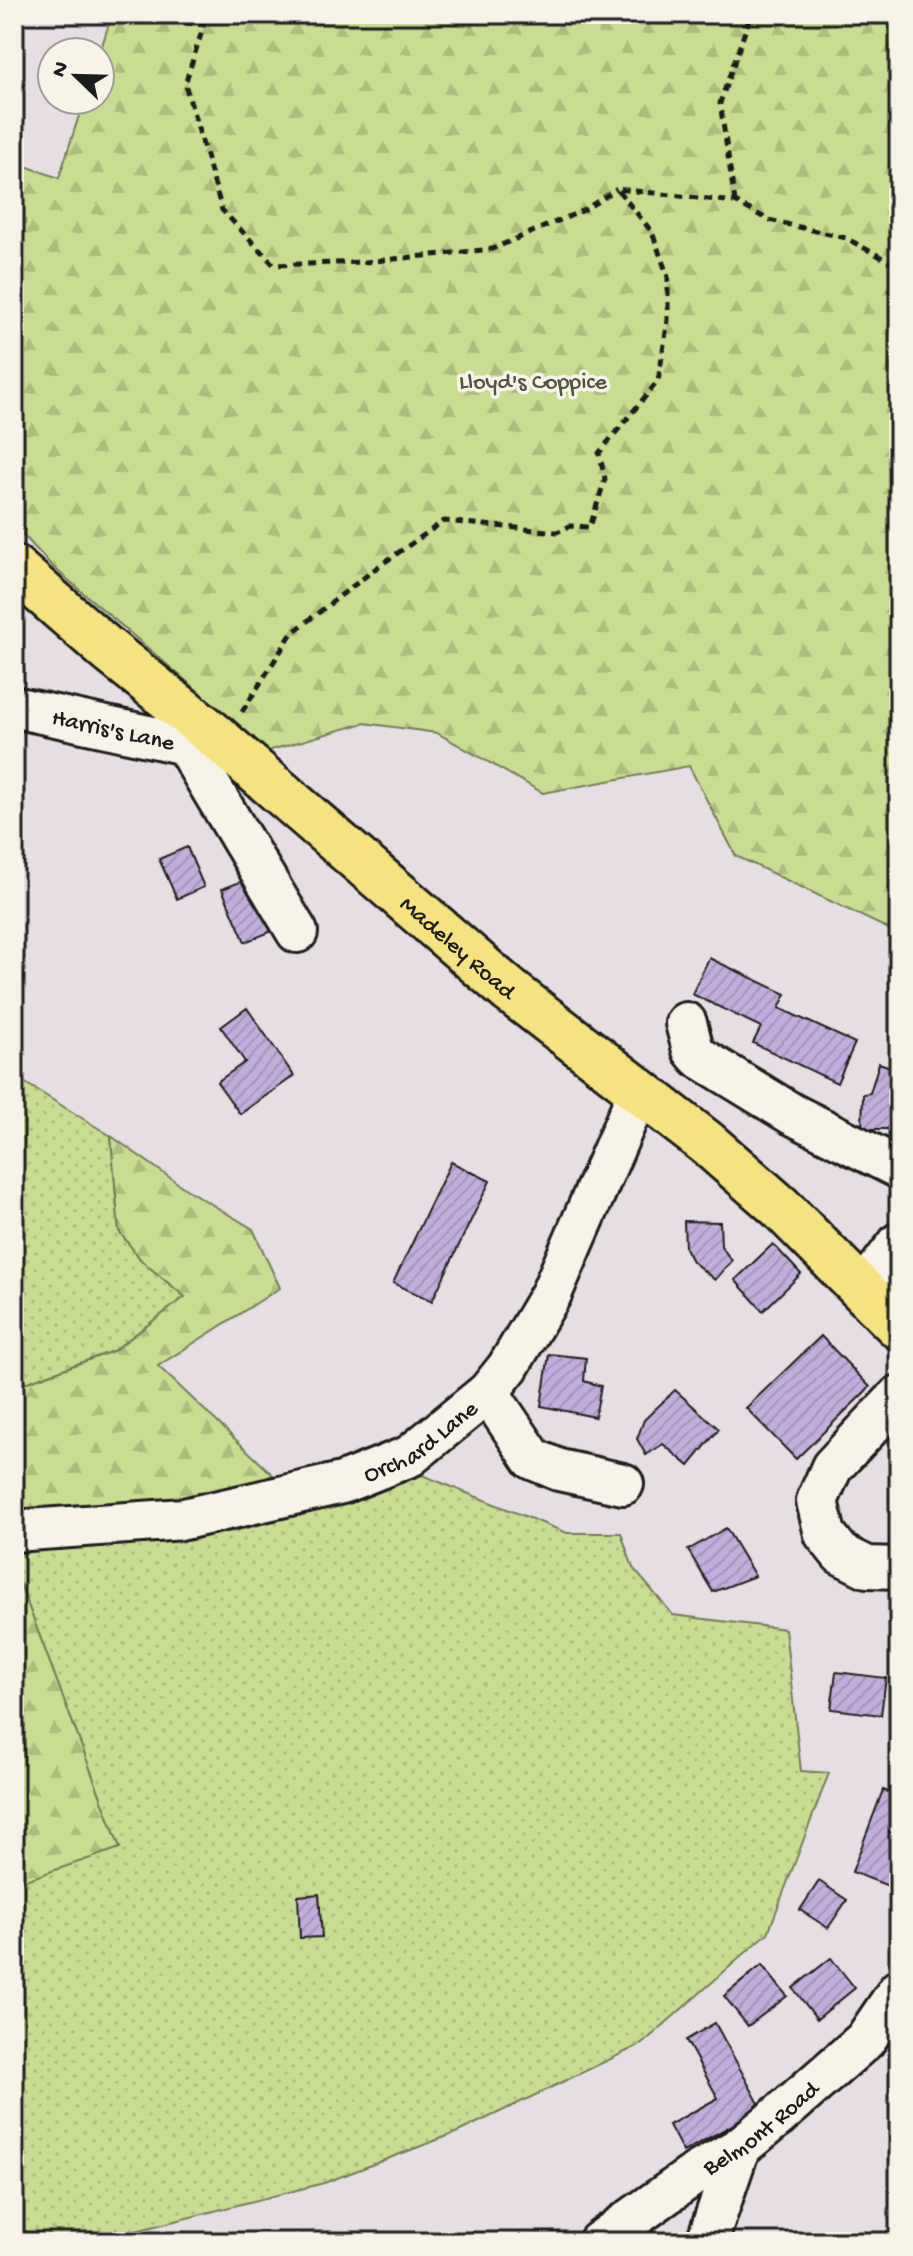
<svg xmlns="http://www.w3.org/2000/svg" width="913" height="2256" viewBox="0 0 913 2256" font-family="'Gochi Hand',sans-serif">
  <defs>
    <pattern id="grass-dots" width="8" height="8" patternUnits="userSpaceOnUse" patternTransform="scale(2)"><rect width="8" height="8" fill="#c8dc92"/><path d="M2 2h.1M6 6h.1" fill="none" stroke="#abbc7d" stroke-width="1.8" stroke-linecap="round"/></pattern>
    <pattern id="forest-firs" width="22" height="20" patternUnits="userSpaceOnUse" patternTransform="scale(2)"><rect width="22" height="20" fill="#c8dc92"/><path d="M5 1l3.5 6h-7zM16 11l3.5 6h-7z" fill="#abbc7d"/></pattern>
    <pattern id="building-hatch" width="6" height="6" patternUnits="userSpaceOnUse" patternTransform="scale(2)"><rect width="6" height="6" fill="#c2addc"/><path d="M-1 1l2-2M0 6l6-6M5 7l2-2" fill="none" stroke="#a694bc"/></pattern>
  </defs>
  <rect width="100%" height="100%" fill="#e7dee4"/>
  <filter id="ink" filterUnits="userSpaceOnUse"><feTurbulence type="fractalNoise" baseFrequency=".0125" numOctaves="2"/><feDisplacementMap in="SourceGraphic" scale="16" xChannelSelector="R" yChannelSelector="G"/><feConvolveMatrix kernelMatrix="1 2 1 2 8 2 1 2 1" color-interpolation-filters="sRGB"/></filter>
  <g filter="url(#ink)">
    <path fill="url(#grass-dots)" stroke="#727c57" stroke-width="2" d="M14,1076L111,1136L119,1231L142,1261L185,1297L113,1351L14,1387Z
      M412,1471L567,1533H621L633,1568L673,1615L785,1629L801,1771L829,1773L768,1933L642,2044L458,2132L324,2183L93,2242H14V1883L120,1848L14,1568V1549L235,1531L294,1515Z"/>
    <path fill="url(#forest-firs)" stroke="#727c57" stroke-width="2" d="M112,14H899V934L736,856L689,766L543,793L437,733L364,723L268,751L53,567L14,525V162L59,178L84,100H100V52Z
      M111,1136L186,1189L253,1229L280,1288L158,1366L273,1475C197,1513 97,1507 14,1513V1387L113,1351L185,1297L142,1261L119,1231Z
      M14,1568L120,1848L14,1884Z"/>
    <path fill="url(#building-hatch)" stroke="#1c1c1c" stroke-width="2" d="M187,847L204,887L177,899L159,859Z
      M253,877L275,930L245,942L222,889Z
      M709,958L786,994L779,1008L855,1043L837,1083L753,1043L761,1027L692,994Z
      M247,1008L294,1076L240,1114L217,1082L245,1062L221,1027Z
      M879,1063L899,1070V1129H862L863,1094L870,1093Z
      M451,1162L490,1181L432,1301L393,1283Z
      M684,1221L720,1222L721,1246L732,1261L715,1280L692,1261L685,1248Z
      M773,1244L801,1274L763,1311L735,1280Z
      M821,1336L870,1387L796,1459L746,1408Z
      M549,1354L586,1358L584,1381L601,1386L595,1417L541,1406Z
      M675,1390L719,1429L689,1466L663,1444L646,1455L637,1439L644,1420Z
      M726,1528L755,1576L713,1592L688,1550Z
      M836,1672L886,1678L881,1715L831,1709Z
      M883,1790L899,1796V1890L852,1872Z
      M819,1881L847,1900L828,1928L800,1910Z
      M319,1894L322,1937L300,1938L298,1896Z
      M831,1958L855,1988L817,2019L793,1988Z
      M762,1965L787,1996L748,2026L724,1996Z
      M715,2023L762,2109L683,2152L669,2125L718,2098L686,2040Z"/>
    <g fill="none" stroke-linecap="round" stroke-linejoin="round">
      <g stroke="#1c1c1c" stroke-width="46">
        <g id="minor">
          <path id="s1" d="M14,707L185,744L209,736"/>
          <path d="M185,744L297,932"/>
          <path d="M686,1023L693,1050L699,1057L792,1114L899,1168"/>
          <path d="M862,1291L899,1243"/>
          <path d="M488,1392L533,1459L559,1470L623,1484"/>
          <path d="M899,1396L832,1467L817,1501L825,1534L841,1554L867,1567L899,1568"/>
          <path id="s2" d="M14,1531L184,1519L342,1483L410,1456L488,1392L508,1367L551,1294L639,1091"/>
          <path id="s3" d="M599,2242L699,2171L739,2148L776,2118L865,2040L899,1990"/>
          <path d="M707,2242L739,2148"/>
        </g>
      </g>
      <g stroke="#1c1c1c" stroke-width="50">
        <g id="major">
          <path id="s4" d="M14,568L108,650L214,735L510,991L707,1143L780,1207L899,1327"/>
        </g>
      </g>
      <path stroke="#1c1c1c" stroke-width="5" stroke-dasharray="8 6" stroke-linecap="butt" d="M144,14L149,18L204,25L185,84L222,210L274,265L365,262L492,249L584,210L617,189
        M204,25L205,14
        M735,202L720,103L751,14
        M242,712L292,633L379,566L444,521L557,532L570,526L590,527L605,479L599,453L658,381L668,320V277L652,232L617,189L735,202L769,220L846,238L899,267"/>
      <use href="#minor" stroke="#f7f3e8" stroke-width="40"/>
      <use href="#major" stroke="#f7e281" stroke-width="44"/>
    </g>
  </g>
  <g text-anchor="middle" stroke-width="7" stroke-linejoin="round" paint-order="stroke">
    <g font-size="24" fill="#50563f" stroke="#f7f3e8">
      <text x="533" y="388">Lloyd's Coppice</text>
    </g>
    <g font-size="24" fill="#1c1c1c" stroke="#f7f3e8">
      <text dy="8" stroke="none"><textPath href="#s1" startOffset="102">Harris's Lane</textPath></text>
      <text dy="8" stroke="none"><textPath href="#s4" startOffset="584">Madeley Road</textPath></text>
      <text dy="8" stroke="none"><textPath href="#s2" startOffset="422">Orchard Lane</textPath></text>
      <text dy="8" stroke="none"><textPath href="#s3" startOffset="198">Belmont Road</textPath></text>
    </g>
  </g>
  <rect width="913" height="2256" fill="none" stroke="#f7f3e8" stroke-width="48"/>
  <rect x="24" y="24" width="865" height="2208" fill="none" stroke="#1c1c1c" stroke-width="3" filter="url(#ink)"/>
  <g transform="translate(76 76) rotate(293)"><circle r="38" fill="#f7f3e8" stroke="#9f9d96" stroke-width="2"/>
  <path d="M0-6L14 30L0 20L-14 30Z" fill="#1c1c1c"/>
  <text y="-12" font-size="22" font-weight="bold" text-anchor="middle" fill="#1c1c1c">N</text>
  </g>
</svg>
